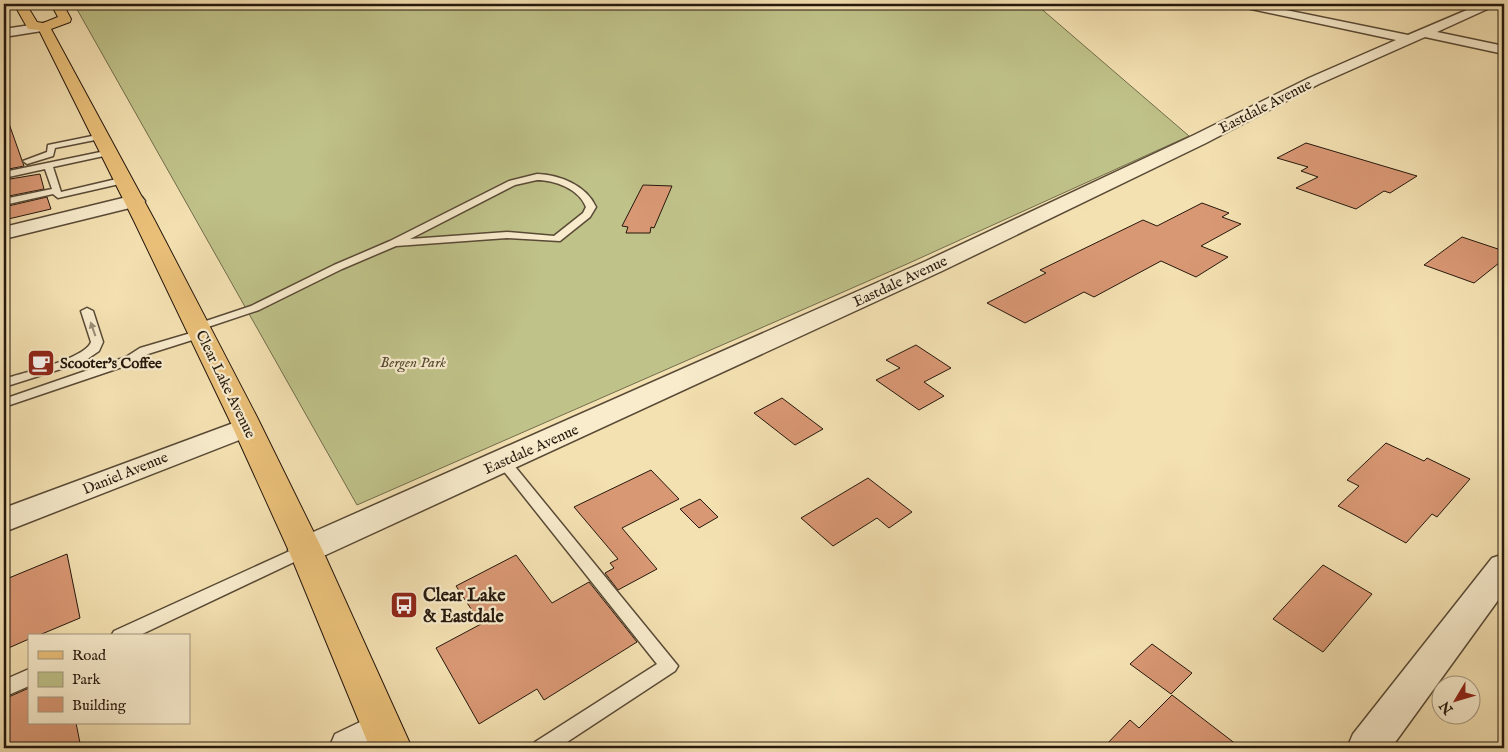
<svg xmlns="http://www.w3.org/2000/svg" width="1508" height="752" viewBox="0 0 1508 752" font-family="'IM FELL English',serif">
  <rect width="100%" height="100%" fill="#f4e1b2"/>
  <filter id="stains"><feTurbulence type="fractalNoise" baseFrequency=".004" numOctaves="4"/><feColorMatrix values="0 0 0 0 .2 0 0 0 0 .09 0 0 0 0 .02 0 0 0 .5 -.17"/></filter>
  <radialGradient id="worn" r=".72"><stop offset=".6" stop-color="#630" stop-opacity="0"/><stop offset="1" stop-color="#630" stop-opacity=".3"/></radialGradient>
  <path fill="#bfc289" stroke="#726d4b" d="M74,4H1029L1038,6L1189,136L907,264L357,505Z"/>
  <path fill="#d99874" stroke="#25180d" d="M4,118H7L24,166L4,170Z
    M1306,143L1417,176L1390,193L1384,191L1356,209L1296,188L1318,177L1301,171L1308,167L1277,158Z
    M40,174L44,189L4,197V180Z
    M643,185L672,186L654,228L651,227L650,233H626L628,227L622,226Z
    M47,197L51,209L4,220V207Z
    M1202,203L1229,213L1222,217L1241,224L1201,246L1228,257L1196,277L1161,261L1094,297L1084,292L1025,323L987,303L1046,273L1040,270L1143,220L1157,226Z
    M1462,237L1504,251V259L1474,283L1424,265Z
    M916,345L951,368L924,382L944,396L919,410L876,380L900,368L886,360Z
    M782,398L823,429L795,445L754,413Z
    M1386,443L1424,461L1427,458L1470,479L1437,517L1432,514L1406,543L1338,506L1359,486L1347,480Z
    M651,470L679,499L622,528L657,569L618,590L605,573L614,568L610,563L618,559L574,507Z
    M868,478L912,512L889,528L877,518L833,546L801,518Z
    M700,499L718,517L699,528L680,509Z
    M67,554L80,618L37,636H29V639L4,650V580Z
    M516,555L552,603L589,582L637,642L544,700L537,689L479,724L436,648L481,624L456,586Z
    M1323,565L1372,594L1323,652L1273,619Z
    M1152,644L1192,673L1171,694L1130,664Z
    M29,688V723H76L81,748H4V699Z
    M1172,695L1241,748H1103L1130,720L1139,728Z"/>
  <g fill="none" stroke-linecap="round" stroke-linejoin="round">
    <g stroke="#594a36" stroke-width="3">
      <path id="service" d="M102,134L106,136L105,138L55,148L53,156L27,164L23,161L47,152L48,145Z
        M110,150L114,152L113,154L53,167L61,192L125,177L129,180L128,182L58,198L53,194L4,205V199L52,189L45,169L4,178V172Z
        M537,174C560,175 586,185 596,207L590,217L560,241L507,238L396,246L342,269L259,310L202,329H194L192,327L194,325L251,306L334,265L390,241L509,181ZM537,180C555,180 579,189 586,207L583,213L554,236L507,232L410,239L515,185Z
        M87,308L93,311L103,342L99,351L83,362L4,387V379C22,373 85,359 91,342L81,311Z
        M201,330L207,334L205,336L148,354L134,363L4,407V399L126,357L140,348Z
        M503,456L508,458L678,666L675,671L558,748H532L535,742L657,664L498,464L496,461L498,458Z
        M305,544L311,546L313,550L311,554L138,636H111L114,631Z
        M29,669V686L4,697V680Z"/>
    </g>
    <g stroke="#594a36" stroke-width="3">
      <path id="minor" d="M1236,4H1257L1408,35L1481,4H1496L1494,6L1437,32L1504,46V54L1425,37L1319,84L1206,143L942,271L317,559L305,563L293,559L288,550L293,541L926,261L1194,135L1309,78L1396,40L1242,7Z
        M44,23L50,27L48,30L4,37V29Z
        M135,195L142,197L145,201L142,205L4,239V227Z
        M247,418L257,421L261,427L257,433L4,532V508Z
        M1504,554V592L1391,748H1347L1353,734L1492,558Z
        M383,711L397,717L403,730L397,743L388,748H329L335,734Z"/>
    </g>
    <g stroke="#25180d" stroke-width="2">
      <path id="primary" d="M14,4H26L37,22L43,23L58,17L51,4H63L71,19L70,22L51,29L155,221L257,417L322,549L412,748H370L288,549L228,417L134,221L39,30L28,29Z"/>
    </g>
    <use href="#service" fill="#f8eccd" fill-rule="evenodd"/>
    <use href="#minor" fill="#f8eccd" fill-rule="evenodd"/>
    <use href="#primary" fill="#eac079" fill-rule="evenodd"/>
  </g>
  <defs><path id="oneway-solid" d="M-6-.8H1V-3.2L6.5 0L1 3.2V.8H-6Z" transform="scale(1.25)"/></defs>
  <use fill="#998d77" href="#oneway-solid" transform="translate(93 329) rotate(-109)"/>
  <defs>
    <g id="cafe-square" transform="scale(1.4375)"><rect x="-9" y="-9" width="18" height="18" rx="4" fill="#8f2418" stroke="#f8eccd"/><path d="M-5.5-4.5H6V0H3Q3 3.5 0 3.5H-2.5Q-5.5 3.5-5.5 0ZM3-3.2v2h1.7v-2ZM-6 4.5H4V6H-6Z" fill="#fff"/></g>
    <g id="bus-square" transform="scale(1.4375)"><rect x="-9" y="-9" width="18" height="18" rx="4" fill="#8f2418" stroke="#f8eccd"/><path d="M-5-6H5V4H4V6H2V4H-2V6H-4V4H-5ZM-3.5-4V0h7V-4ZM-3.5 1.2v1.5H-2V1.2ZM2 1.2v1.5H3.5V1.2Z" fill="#fff"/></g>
  </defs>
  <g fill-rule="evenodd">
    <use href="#cafe-square" x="41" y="363"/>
    <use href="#bus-square" x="404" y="605"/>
  </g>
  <g text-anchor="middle" stroke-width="4.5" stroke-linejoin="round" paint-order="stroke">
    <g font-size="15" fill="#25180d" stroke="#f8eccd">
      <text transform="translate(1265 106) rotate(-27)" y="5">Eastdale Avenue</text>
      <text transform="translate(900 281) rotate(-25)" y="5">Eastdale Avenue</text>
      <text transform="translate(226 384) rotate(64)" y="5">Clear Lake Avenue</text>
      <text transform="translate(531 449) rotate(-24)" y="5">Eastdale Avenue</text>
      <text transform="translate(125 473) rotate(-22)" y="5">Daniel Avenue</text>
    </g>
    <g font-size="15" font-style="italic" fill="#534b32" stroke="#f8eccd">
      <text x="413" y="367">Bergen Park</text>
    </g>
    <g font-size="15" font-weight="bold" fill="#25180d" stroke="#f8eccd" text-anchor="start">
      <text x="60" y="368">Scooter's Coffee</text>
    </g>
    <g font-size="18" font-weight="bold" fill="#25180d" stroke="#f8eccd" text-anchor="start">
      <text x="423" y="601">Clear Lake<tspan x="423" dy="21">&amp; Eastdale</tspan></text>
    </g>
  </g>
  <rect width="1508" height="752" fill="none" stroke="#f4e1b2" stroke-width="20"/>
  <rect x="5" y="5" width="1498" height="742" fill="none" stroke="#25180d" stroke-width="2.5"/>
  <rect x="10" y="10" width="1488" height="732" fill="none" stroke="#25180d"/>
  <rect x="28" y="634" width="162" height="90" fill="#f8eccd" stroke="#a49780"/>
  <rect x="38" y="651" width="25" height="8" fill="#eac079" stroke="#a49780"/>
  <text x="72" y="660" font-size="15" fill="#25180d">Road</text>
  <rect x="38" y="672" width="25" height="15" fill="#bfc289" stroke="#a49780"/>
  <text x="72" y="684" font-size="15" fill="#25180d">Park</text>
  <rect x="38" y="697" width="25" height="15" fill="#d99874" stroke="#a49780"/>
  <text x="72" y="710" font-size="15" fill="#25180d">Building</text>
  <g transform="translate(1456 700) rotate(232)"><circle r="24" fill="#f8eccd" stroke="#a49780"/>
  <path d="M0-4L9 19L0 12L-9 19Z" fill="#8f2418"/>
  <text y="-8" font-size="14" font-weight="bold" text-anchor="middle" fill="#25180d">N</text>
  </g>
  <rect width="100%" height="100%" filter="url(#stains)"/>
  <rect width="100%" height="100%" fill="url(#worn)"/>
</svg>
